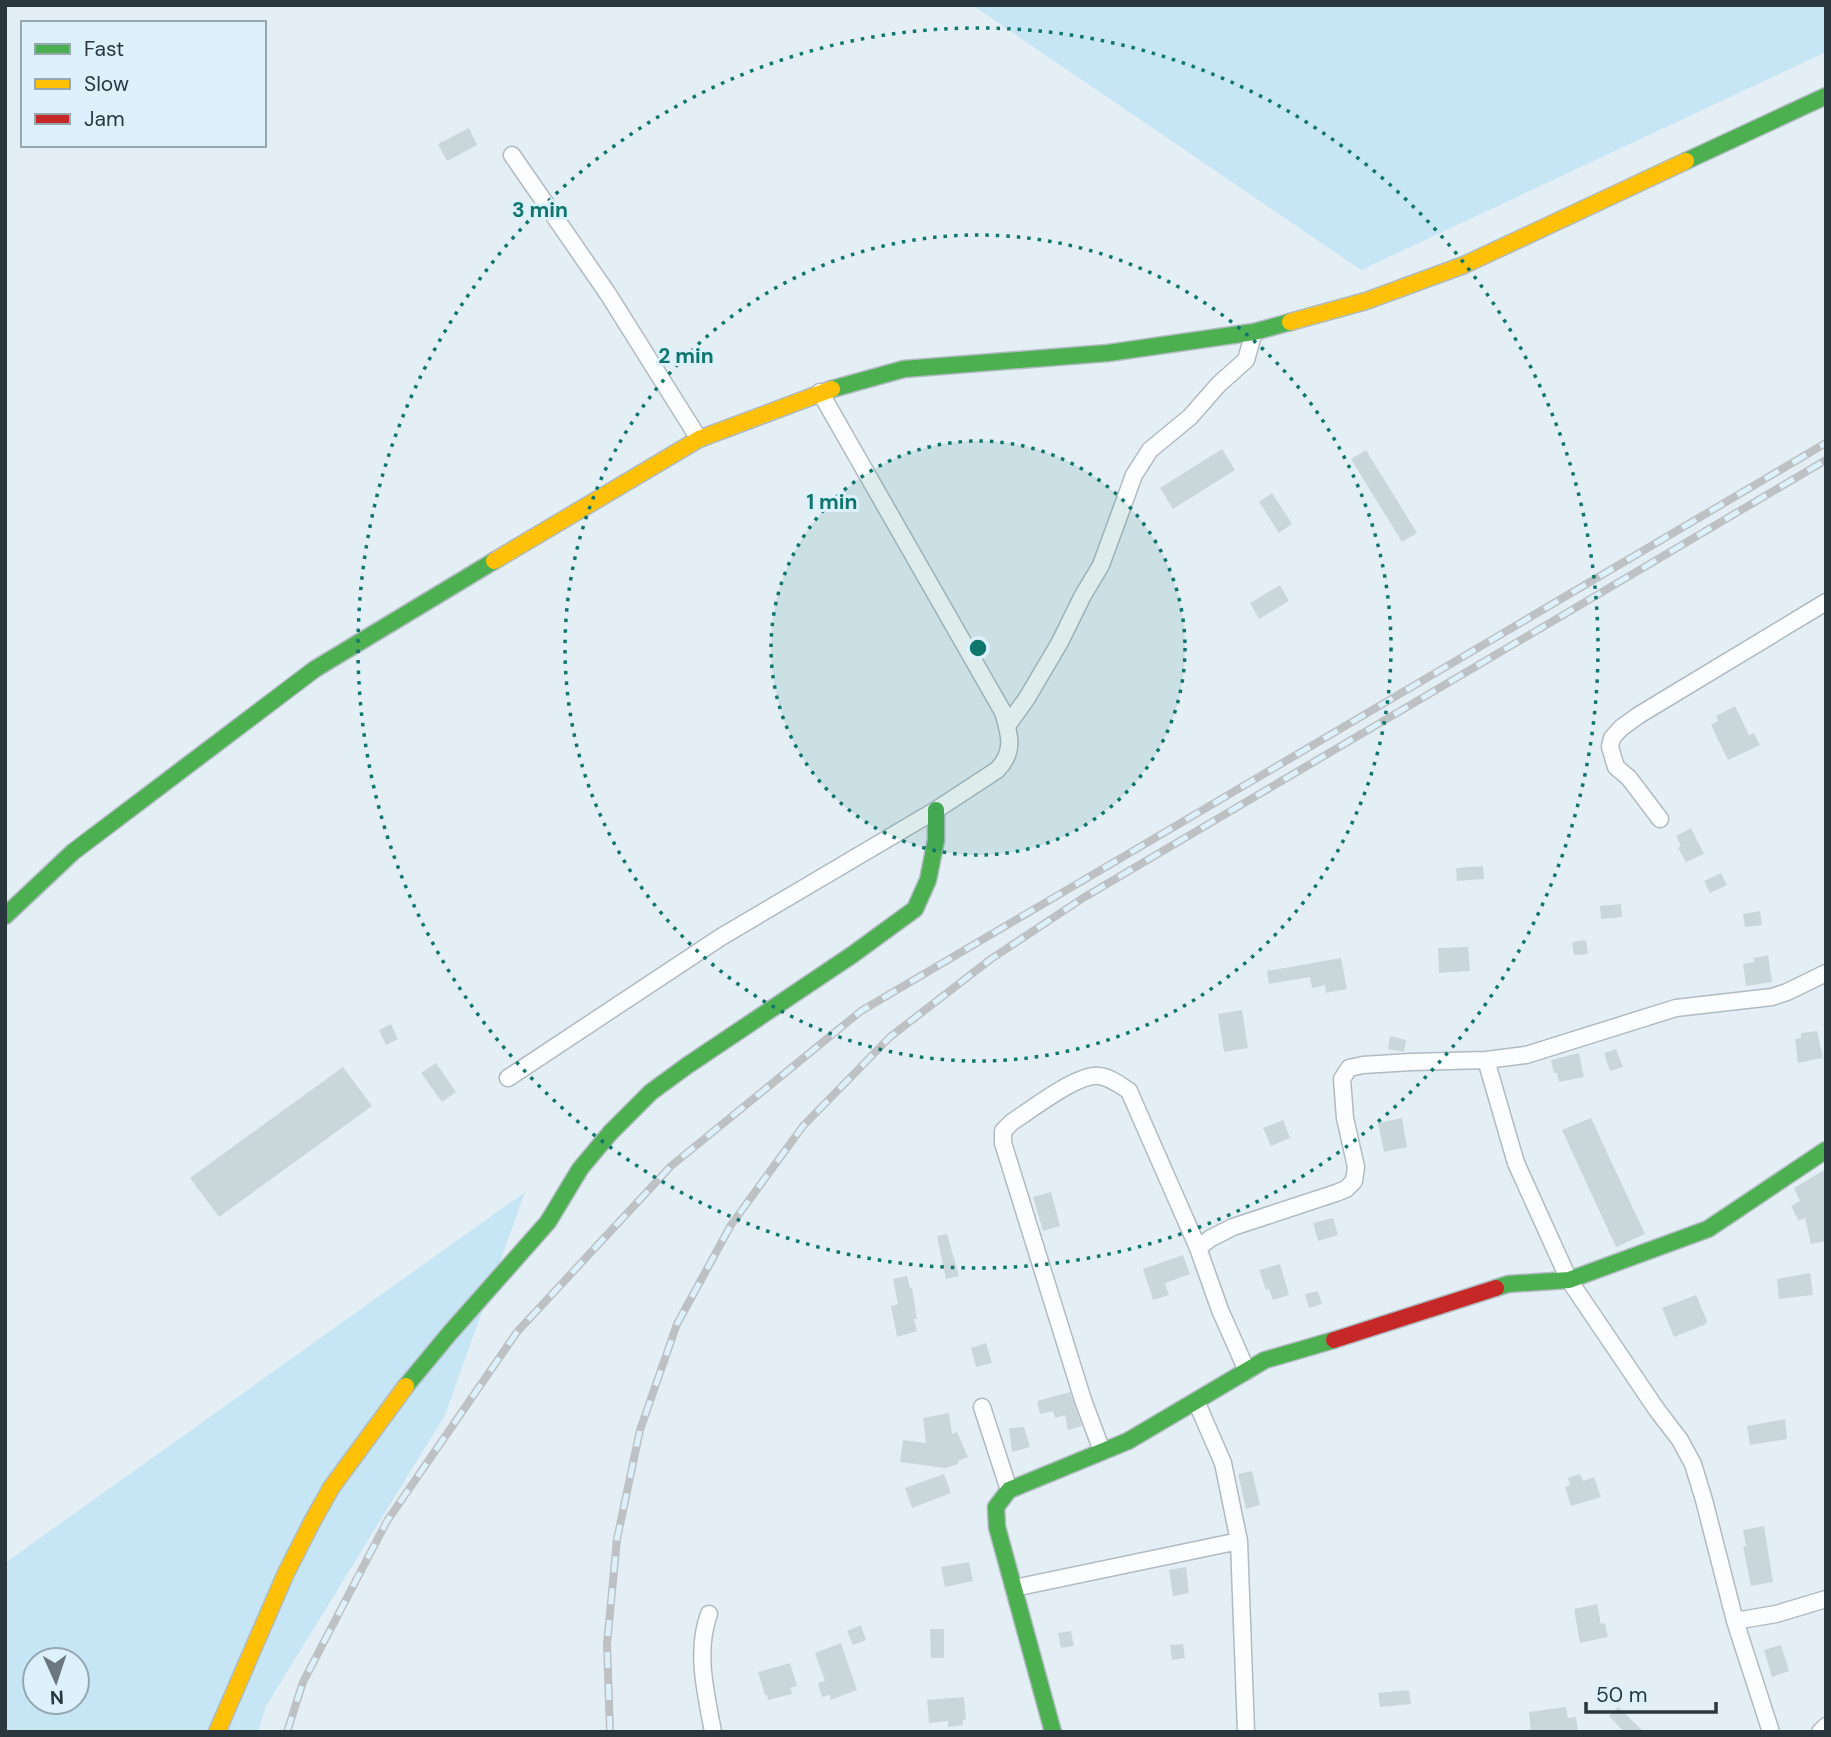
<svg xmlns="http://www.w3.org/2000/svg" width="1831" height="1737" viewBox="0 0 1831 1737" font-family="'DM Sans',sans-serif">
<rect width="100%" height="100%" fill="#e4eff5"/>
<path fill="#c6e5f5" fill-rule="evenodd" d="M 972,5 L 1826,5 L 1826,52 L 1361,270 Z
M 525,1192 L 445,1415 L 266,1706 L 258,1732 L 5,1732 L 5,1563 ZM 35,1660 L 77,1660 L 77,1702 L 35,1702 Z"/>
<path fill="#cad7da" d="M 469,128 L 477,145 L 447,161 L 438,144 Z
M 1222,449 L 1235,470 L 1173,509 L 1160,488 Z
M 1366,450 L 1417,533 L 1402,542 L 1351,459 Z
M 1272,493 L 1292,524 L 1279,533 L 1259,502 Z
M 1280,585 L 1289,601 L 1259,619 L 1250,603 Z
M 1735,706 L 1749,735 L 1754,733 L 1760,745 L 1728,760 L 1711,725 L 1718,721 L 1716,716 Z
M 1691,828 L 1704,854 L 1686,862 L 1678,848 L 1681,846 L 1676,836 Z
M 1483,866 L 1484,879 L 1457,881 L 1456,868 Z
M 1721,873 L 1727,885 L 1710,893 L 1704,881 Z
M 1621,904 L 1622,917 L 1601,919 L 1600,906 Z
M 1760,911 L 1762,925 L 1745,927 L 1743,914 Z
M 1586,940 L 1588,954 L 1574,955 L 1572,942 Z
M 1468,947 L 1470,971 L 1439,973 L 1438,948 Z
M 1768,955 L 1772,982 L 1746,986 L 1743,964 L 1754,962 L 1753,958 Z
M 1341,958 L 1347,989 L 1326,993 L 1325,985 L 1312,988 L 1310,977 L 1269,984 L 1267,971 Z
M 1242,1010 L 1248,1048 L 1224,1052 L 1218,1014 Z
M 391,1024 L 398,1039 L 386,1045 L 379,1030 Z
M 1817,1031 L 1823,1058 L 1798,1063 L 1795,1039 L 1801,1038 L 1801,1033 Z
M 1390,1036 L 1406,1040 L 1404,1052 L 1388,1049 Z
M 1616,1049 L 1623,1067 L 1610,1071 L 1604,1053 Z
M 1579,1053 L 1584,1077 L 1559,1082 L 1557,1073 L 1554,1073 L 1551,1060 Z
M 436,1063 L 456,1092 L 442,1102 L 421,1073 Z
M 343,1067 L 372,1106 L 219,1217 L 190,1178 Z
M 1402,1118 L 1407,1147 L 1384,1152 L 1378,1123 Z
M 1591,1118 L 1645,1234 L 1616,1247 L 1562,1130 Z
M 1283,1120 L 1290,1138 L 1271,1146 L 1263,1128 Z
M 1826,1169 L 1826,1241 L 1811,1244 L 1805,1218 L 1799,1221 L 1791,1206 L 1800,1201 L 1794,1188 Z
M 1051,1192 L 1060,1226 L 1043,1231 L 1033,1197 Z
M 1333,1218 L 1338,1235 L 1318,1241 L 1313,1223 Z
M 947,1234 L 959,1276 L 946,1279 L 937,1236 Z
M 1183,1255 L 1190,1274 L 1165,1283 L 1169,1295 L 1153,1300 L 1143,1269 Z
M 1280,1264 L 1289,1295 L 1273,1300 L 1269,1289 L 1266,1290 L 1259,1270 Z
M 1810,1273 L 1813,1295 L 1779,1299 L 1777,1279 Z
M 907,1276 L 910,1288 L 912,1288 L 917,1319 L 914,1319 L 917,1331 L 897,1337 L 891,1306 L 898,1304 L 893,1279 Z
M 1318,1291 L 1322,1304 L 1309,1308 L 1305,1294 Z
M 1696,1295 L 1707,1321 L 1706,1324 L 1674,1337 L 1662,1308 Z
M 986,1343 L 992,1363 L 976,1367 L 971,1348 Z
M 1070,1392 L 1082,1426 L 1068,1430 L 1065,1415 L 1055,1418 L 1053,1411 L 1040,1414 L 1037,1401 Z
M 949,1413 L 952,1434 L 957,1432 L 968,1457 L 958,1461 L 958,1464 L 945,1468 L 900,1462 L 903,1440 L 926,1443 L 923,1418 Z
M 1785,1419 L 1787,1439 L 1750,1445 L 1747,1426 Z
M 1024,1427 L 1030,1447 L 1012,1452 L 1009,1428 Z
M 1252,1471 L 1260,1505 L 1246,1509 L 1238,1474 Z
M 944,1474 L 951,1493 L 912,1508 L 905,1488 Z
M 1580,1474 L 1583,1481 L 1594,1477 L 1601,1497 L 1571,1506 L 1565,1487 L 1570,1485 L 1568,1478 Z
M 1764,1526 L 1773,1582 L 1751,1586 L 1743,1546 L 1746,1546 L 1743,1530 Z
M 969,1562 L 973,1581 L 945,1587 L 941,1567 Z
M 1186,1567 L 1189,1593 L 1173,1596 L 1169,1570 Z
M 1597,1604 L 1601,1624 L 1605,1623 L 1608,1637 L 1580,1643 L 1574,1609 Z
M 861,1625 L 866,1640 L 853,1645 L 847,1631 Z
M 930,1629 L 944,1629 L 944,1658 L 931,1658 Z
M 1071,1631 L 1074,1646 L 1061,1648 L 1058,1633 Z
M 841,1643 L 857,1690 L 830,1700 L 830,1695 L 822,1697 L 818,1683 L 825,1681 L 815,1653 Z
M 1183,1644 L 1185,1658 L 1172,1660 L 1170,1645 Z
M 1781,1645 L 1789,1671 L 1772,1677 L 1764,1650 Z
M 790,1663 L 797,1686 L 790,1688 L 792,1694 L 768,1700 L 767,1695 L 765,1695 L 758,1672 Z
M 1409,1690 L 1411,1704 L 1380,1707 L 1378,1693 Z
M 964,1697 L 966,1720 L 963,1720 L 963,1725 L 948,1727 L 948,1721 L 929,1723 L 927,1700 Z
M 1566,1707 L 1568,1718 L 1576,1717 L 1578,1732 L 1531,1732 L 1529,1712 Z
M 1618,1707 L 1644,1732 L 1624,1732 L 1609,1716 Z"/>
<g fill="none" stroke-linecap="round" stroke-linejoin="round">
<defs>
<path id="street" d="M 512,155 L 608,294 L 699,439
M 1007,726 L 1027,698 L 1060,642 L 1082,597 L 1101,565 L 1134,475 L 1150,450 L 1190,417 L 1219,384 L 1246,360 L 1254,332
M 1660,819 L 1629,778 L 1616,767 L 1610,747 L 1612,738 L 1621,728 L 1639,715 L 1826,602
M 1486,1060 L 1516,1163 L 1569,1280 L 1657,1410 L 1680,1440 L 1693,1464 L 1704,1500 L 1735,1621 L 1771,1732
M 508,1078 L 721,937 L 936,810 L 997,770 C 1015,752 1010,735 1003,712 L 820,392
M 1247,1371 L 1220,1310 L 1198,1248 L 1211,1238 L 1233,1227 L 1336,1193 L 1346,1189 L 1354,1181 L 1356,1167 L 1345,1118 L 1342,1079 L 1349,1068 L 1363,1065 L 1411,1062 L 1486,1060 L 1526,1055 L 1676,1008 L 1772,997 L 1787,992 L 1826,973
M 1196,1401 L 1223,1463 L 1239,1541 L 1246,1732
M 982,1407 L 1009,1490
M 1102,1451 L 1083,1400 L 1003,1143 L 1003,1131 L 1012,1122 C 1031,1110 1078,1073 1099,1076 C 1110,1077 1120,1085 1129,1091 L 1198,1248
M 1014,1588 L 1239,1541
M 709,1614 C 695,1652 706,1693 713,1732
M 1735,1621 L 1776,1614 L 1826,1599
M 1820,1732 L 1826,1726"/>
<path id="fast" d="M 1686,161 L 1826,96
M 832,389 L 904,369 L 1108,353 L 1254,332 L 1290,322
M 5,916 L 73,852 L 315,669 L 494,561
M 1496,1288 L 1508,1284 L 1569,1280 L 1708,1229 L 1826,1150
M 406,1386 L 449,1334 L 548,1222 L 580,1169 L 610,1133 L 651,1092 L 688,1065 L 852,955 L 915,909 L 928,880 L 936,840 L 936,810
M 1053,1732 L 997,1527 L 996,1507 L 1009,1490 L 1128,1441 L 1265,1360 L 1334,1340"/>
<path id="slow" d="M 1290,322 L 1366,301 L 1464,265 L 1686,161
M 494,561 L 699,439 L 832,389
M 217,1732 L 286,1573 L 312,1522 L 331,1488 L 406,1386"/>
<path id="jam" d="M 1334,1340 L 1496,1288"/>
</defs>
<use href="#street" stroke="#b0bbc1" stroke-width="19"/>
<use href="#fast" stroke="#b0bbc1" stroke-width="19"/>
<use href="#slow" stroke="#b0bbc1" stroke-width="19"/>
<use href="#jam" stroke="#b0bbc1" stroke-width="19"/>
<use href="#street" stroke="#fbfdfe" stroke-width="16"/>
<use href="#fast" stroke="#4caf50" stroke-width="16"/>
<use href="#slow" stroke="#ffc107" stroke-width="16"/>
<use href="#jam" stroke="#c62828" stroke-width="16"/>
<defs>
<path id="rail" d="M 287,1732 L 303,1682 L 387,1521 L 517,1332 L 671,1166 L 861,1011 L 1826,443
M 610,1732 L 607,1644 L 617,1539 L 640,1430 L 677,1324 L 731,1225 L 803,1126 L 890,1037 L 991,959 L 1083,898 L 1826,460"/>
</defs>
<use href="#rail" stroke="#bec1c3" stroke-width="8"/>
<use href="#rail" stroke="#ddf1fc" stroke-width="5" stroke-dasharray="16" stroke-linecap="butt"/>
</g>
<circle cx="978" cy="648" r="207" fill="#0f766e" fill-opacity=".12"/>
<g fill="none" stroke="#0f766e" stroke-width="3.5" stroke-dasharray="3.5 7">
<circle cx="978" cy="648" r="207"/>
<circle cx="978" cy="648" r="413"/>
<circle cx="978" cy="648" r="620"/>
</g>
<circle cx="978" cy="648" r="10" fill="#0f766e" stroke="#ddf1fc" stroke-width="3.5"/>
<g font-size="21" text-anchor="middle" font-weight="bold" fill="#0f766e" stroke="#ddf1fc" stroke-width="6" stroke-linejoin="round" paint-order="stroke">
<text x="540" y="217">3 min</text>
<text x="686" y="363">2 min</text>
<text x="832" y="509">1 min</text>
</g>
<rect width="1831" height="1737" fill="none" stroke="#2a373e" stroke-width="14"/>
<rect x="21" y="21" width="245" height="126" fill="#ddf1fc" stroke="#95a7b0" stroke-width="2"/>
<rect x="35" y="44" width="35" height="10" fill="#4caf50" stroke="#95a7b0" stroke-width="2"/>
<text x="84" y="56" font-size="21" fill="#2a373e">Fast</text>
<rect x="35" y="79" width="35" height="10" fill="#ffc107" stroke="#95a7b0" stroke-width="2"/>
<text x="84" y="91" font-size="21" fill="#2a373e">Slow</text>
<rect x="35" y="114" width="35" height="10" fill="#c62828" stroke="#95a7b0" stroke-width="2"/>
<text x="84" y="126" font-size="21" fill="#2a373e">Jam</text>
<g transform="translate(56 1681) rotate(177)"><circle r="33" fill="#ddf1fc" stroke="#95a7b0" stroke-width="2"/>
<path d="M0-5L12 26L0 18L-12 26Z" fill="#6b777e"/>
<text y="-10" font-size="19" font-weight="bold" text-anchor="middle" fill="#2a373e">N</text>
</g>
<path d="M1586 1702v10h130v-10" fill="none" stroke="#2a373e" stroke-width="3.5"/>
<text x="1596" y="1702" font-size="21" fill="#2a373e" stroke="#ddf1fc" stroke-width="5" paint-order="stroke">50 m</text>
</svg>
